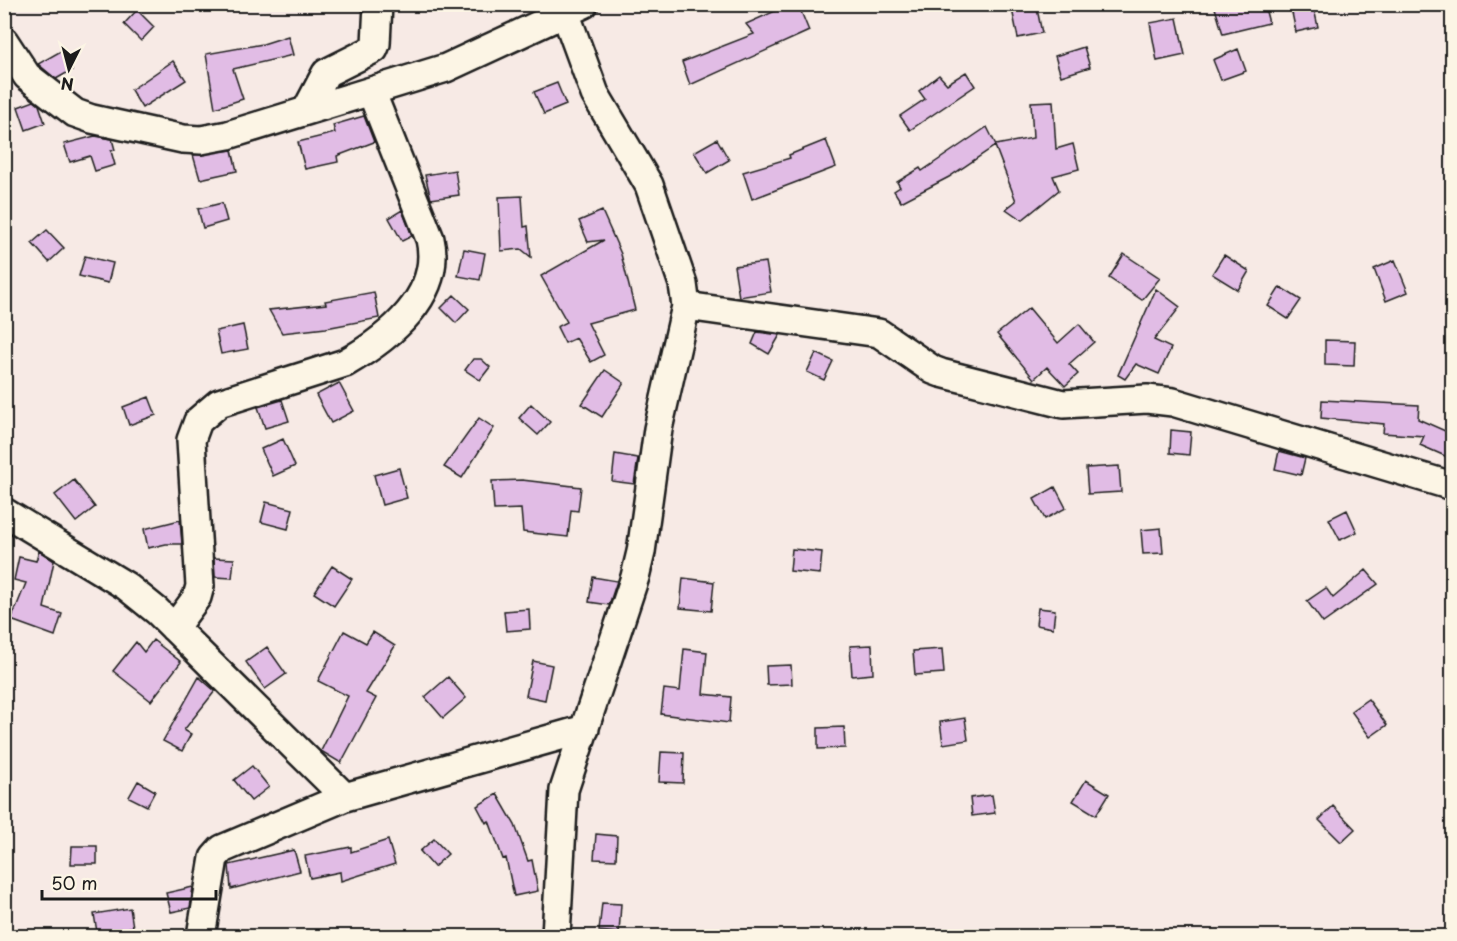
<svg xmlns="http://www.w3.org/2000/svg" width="1457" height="941" viewBox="0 0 1457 941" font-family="'Playpen Sans',sans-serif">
<rect width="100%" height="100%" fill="#f7eae5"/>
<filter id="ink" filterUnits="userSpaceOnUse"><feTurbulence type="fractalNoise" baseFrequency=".0167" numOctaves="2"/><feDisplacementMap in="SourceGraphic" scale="12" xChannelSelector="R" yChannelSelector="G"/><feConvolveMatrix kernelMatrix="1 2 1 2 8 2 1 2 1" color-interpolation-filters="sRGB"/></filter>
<g filter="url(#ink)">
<path fill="#e1bce5" stroke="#1c1c1c" stroke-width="1.5" d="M 791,4 L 798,4 L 809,31 L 690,85 L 682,62 L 754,34 L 746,24 Z
M 1036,4 L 1042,33 L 1018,38 L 1012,9 Z
M 1225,4 L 1264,4 L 1269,23 L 1223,34 L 1215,8 Z
M 1305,4 L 1313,4 L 1318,27 L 1296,32 L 1291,8 Z
M 137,10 L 154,27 L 141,41 L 124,24 Z
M 1177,18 L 1185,55 L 1157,61 L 1150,23 Z
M 288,36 L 293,55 L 233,69 L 243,99 L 215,108 L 206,54 L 263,44 Z
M 1084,47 L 1090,67 L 1061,76 L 1055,56 Z
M 1238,49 L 1246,71 L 1221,80 L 1213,60 Z
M 61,51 L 72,70 L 56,79 L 38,64 Z
M 173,61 L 186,80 L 142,108 L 131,90 Z
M 966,72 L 975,86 L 910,130 L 900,116 L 925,99 L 919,91 L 939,75 L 947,84 Z
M 557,83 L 566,105 L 544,114 L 534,92 Z
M 34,101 L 39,105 L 45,123 L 26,130 L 18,107 Z
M 1053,101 L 1056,149 L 1073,144 L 1079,169 L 1053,176 L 1059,190 L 1022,220 L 1006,209 L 1016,201 L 995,146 L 949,177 L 901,202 L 894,191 L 900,187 L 897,182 L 920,168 L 922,171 L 987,127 L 996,145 L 1033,138 L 1031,102 Z
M 364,116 L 374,142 L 337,156 L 338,162 L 305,169 L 298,142 L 335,133 L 333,125 Z
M 95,136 L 112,139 L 115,150 L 111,151 L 115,165 L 95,171 L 90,156 L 70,162 L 64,144 Z
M 717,139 L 729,160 L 707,173 L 694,152 Z
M 826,140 L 836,167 L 752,199 L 743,172 L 790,158 L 789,155 Z
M 232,150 L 237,171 L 200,179 L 193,155 Z
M 455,170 L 459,195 L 431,199 L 425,175 Z
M 522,196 L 524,227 L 528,226 L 531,257 L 521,249 L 501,251 L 499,197 Z
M 222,203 L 227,221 L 203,228 L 198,209 Z
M 402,210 L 412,236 L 402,241 L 389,218 Z
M 602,211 L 621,254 L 635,310 L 588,323 L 604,355 L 591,362 L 576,338 L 565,343 L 557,327 L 567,322 L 541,276 L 604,240 L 588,242 L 579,221 Z
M 47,230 L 64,248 L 49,262 L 32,243 Z
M 464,249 L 485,253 L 480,280 L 458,276 Z
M 1124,254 L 1160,278 L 1142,300 L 1109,278 Z
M 1224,255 L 1249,271 L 1238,290 L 1212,274 Z
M 85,256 L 113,263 L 108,283 L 79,276 Z
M 1395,260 L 1408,292 L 1386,301 L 1374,269 Z
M 766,262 L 771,292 L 739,297 L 734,266 Z
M 1280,287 L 1301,300 L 1288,319 L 1268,306 Z
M 1156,289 L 1180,307 L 1154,340 L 1171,348 L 1159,374 L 1136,364 L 1125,379 L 1118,375 Z
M 374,292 L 379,318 L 326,328 L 282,333 L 269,310 L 326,304 L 325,301 Z
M 454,295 L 469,309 L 456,323 L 441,308 Z
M 1029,308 L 1058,343 L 1079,324 L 1094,342 L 1069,364 L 1078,374 L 1065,386 L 1047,367 L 1034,379 L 997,334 Z
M 243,325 L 248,349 L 221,354 L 216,331 Z
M 757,332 L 780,335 L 769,354 L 752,344 Z
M 1325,340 L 1355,341 L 1354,366 L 1325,365 Z
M 816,353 L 833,361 L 824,380 L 807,372 Z
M 473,359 L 481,359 L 490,367 L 480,380 L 465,370 Z
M 605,370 L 624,383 L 602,417 L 582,404 Z
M 339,383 L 354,411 L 331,423 L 316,395 Z
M 149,397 L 156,415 L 129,425 L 123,407 Z
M 282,400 L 289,421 L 265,428 L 258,407 Z
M 1322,400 L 1419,405 L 1418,419 L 1452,434 L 1452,459 L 1420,445 L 1424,436 L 1383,433 L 1384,424 L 1321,418 Z
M 531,404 L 550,422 L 538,435 L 519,418 Z
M 479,418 L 494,428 L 462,478 L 444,467 Z
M 1171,430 L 1191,432 L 1189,455 L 1170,453 Z
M 283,439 L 295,466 L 273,476 L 261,449 Z
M 1279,451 L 1305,458 L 1301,475 L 1275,469 Z
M 615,454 L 638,458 L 634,484 L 612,481 Z
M 1119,466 L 1121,492 L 1088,494 L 1086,468 Z
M 399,468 L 407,498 L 382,505 L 374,475 Z
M 74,480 L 95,507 L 76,522 L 55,495 Z
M 522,480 L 581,487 L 578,511 L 571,510 L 568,537 L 523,532 L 521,509 L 494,510 L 492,481 Z
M 1055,487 L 1066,508 L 1045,519 L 1034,499 Z
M 266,502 L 293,509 L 288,529 L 261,522 Z
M 1347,510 L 1357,532 L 1340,540 L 1329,519 Z
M 180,520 L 182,544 L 166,544 L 148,548 L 144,529 Z
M 1161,528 L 1163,553 L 1143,554 L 1141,530 Z
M 792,549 L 822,552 L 820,574 L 790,571 Z
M 39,551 L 54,561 L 44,608 L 62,614 L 55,636 L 11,620 L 26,583 L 14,580 L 19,557 L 36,561 Z
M 214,558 L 234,559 L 232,578 L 215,577 Z
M 332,566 L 352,579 L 334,606 L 314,593 Z
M 1366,570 L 1378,584 L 1323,623 L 1307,601 L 1326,588 L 1333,598 Z
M 593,577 L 617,581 L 609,605 L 589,602 Z
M 683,578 L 714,582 L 711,611 L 680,608 Z
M 1038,608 L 1055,610 L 1053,628 L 1036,625 Z
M 529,609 L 530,629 L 506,631 L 504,611 Z
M 344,631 L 366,643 L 373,632 L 395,646 L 366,693 L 376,698 L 341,763 L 321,751 L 348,696 L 318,681 Z
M 153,640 L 181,662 L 151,701 L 113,671 L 136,642 L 144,652 Z
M 872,645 L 873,674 L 852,676 L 850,646 Z
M 267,647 L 286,674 L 265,689 L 246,662 Z
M 684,649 L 707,652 L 703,694 L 731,697 L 729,723 L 661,714 L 664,689 L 680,691 Z
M 942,649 L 944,673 L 915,675 L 913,651 Z
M 533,661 L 552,665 L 545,700 L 526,696 Z
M 791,665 L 792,684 L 767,685 L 766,666 Z
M 199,677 L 215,691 L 184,730 L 191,734 L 182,751 L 163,741 Z
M 448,677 L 466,698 L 443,718 L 425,697 Z
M 1368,699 L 1387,725 L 1370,737 L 1351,711 Z
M 965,718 L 968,740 L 943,744 L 940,722 Z
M 844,727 L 845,748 L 818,749 L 818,728 Z
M 661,752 L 684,753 L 683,783 L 659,782 Z
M 252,766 L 269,787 L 251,801 L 234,780 Z
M 1086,780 L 1109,794 L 1096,815 L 1073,801 Z
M 138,781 L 155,791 L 147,806 L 129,797 Z
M 497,794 L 515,825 L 528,861 L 532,860 L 538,891 L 514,896 L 506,858 L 503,859 L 489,821 L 486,823 L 477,806 Z
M 992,795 L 995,813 L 972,816 L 970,798 Z
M 1333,806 L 1355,829 L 1341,842 L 1319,820 Z
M 596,834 L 617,836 L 616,860 L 594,859 Z
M 434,839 L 448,854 L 434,867 L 420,851 Z
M 388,840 L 395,864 L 341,881 L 340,872 L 310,878 L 305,856 L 351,847 L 351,852 Z
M 72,846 L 97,846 L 97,864 L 71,864 Z
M 294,850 L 300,871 L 231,889 L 229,865 Z
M 193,887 L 190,908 L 171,912 L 166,893 Z
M 602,903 L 621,904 L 619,933 L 599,931 Z
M 130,908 L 133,927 L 97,932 L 94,914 Z"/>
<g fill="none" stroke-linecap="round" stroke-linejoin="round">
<defs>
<path id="minor" d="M 4,41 L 27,76 L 75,113 L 92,119 L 183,139 L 201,140 L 228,135 L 446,68 L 584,4
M 306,111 L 326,73 L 374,49 L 376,44 L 378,4
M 686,306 L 879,333 L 933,370 L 941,373 L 1063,404 L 1147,399 L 1173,402 L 1452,486
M 4,512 L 126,586 L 157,611 L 345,797 L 585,729
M 174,628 L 197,597 L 200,586 L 191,440 L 198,421 L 219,403 L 345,363 C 389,338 443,295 430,239 L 371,91
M 201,936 L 214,858 L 222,849 L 345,797
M 556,936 L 564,790 L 635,577 L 641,552 L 658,429 L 686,306 L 683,284 L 649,185 L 595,94 L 562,4"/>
</defs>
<use href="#minor" stroke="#1c1c1c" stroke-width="32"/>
<use href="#minor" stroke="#fcf5e5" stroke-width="27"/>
</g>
</g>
<rect width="1457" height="941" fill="none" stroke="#fcf5e5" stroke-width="24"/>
<rect x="12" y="12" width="1433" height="917" fill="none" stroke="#1c1c1c" stroke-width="2" filter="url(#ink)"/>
<g transform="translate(69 69) rotate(186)" stroke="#fcf5e5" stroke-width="4.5" paint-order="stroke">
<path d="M0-4.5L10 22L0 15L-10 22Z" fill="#1c1c1c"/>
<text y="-9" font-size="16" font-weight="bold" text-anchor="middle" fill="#1c1c1c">N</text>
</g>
<path d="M42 890v9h174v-9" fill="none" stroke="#1c1c1c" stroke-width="3"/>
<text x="51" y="890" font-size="18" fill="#1c1c1c" stroke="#fcf5e5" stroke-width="4.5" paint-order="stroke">50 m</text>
</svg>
